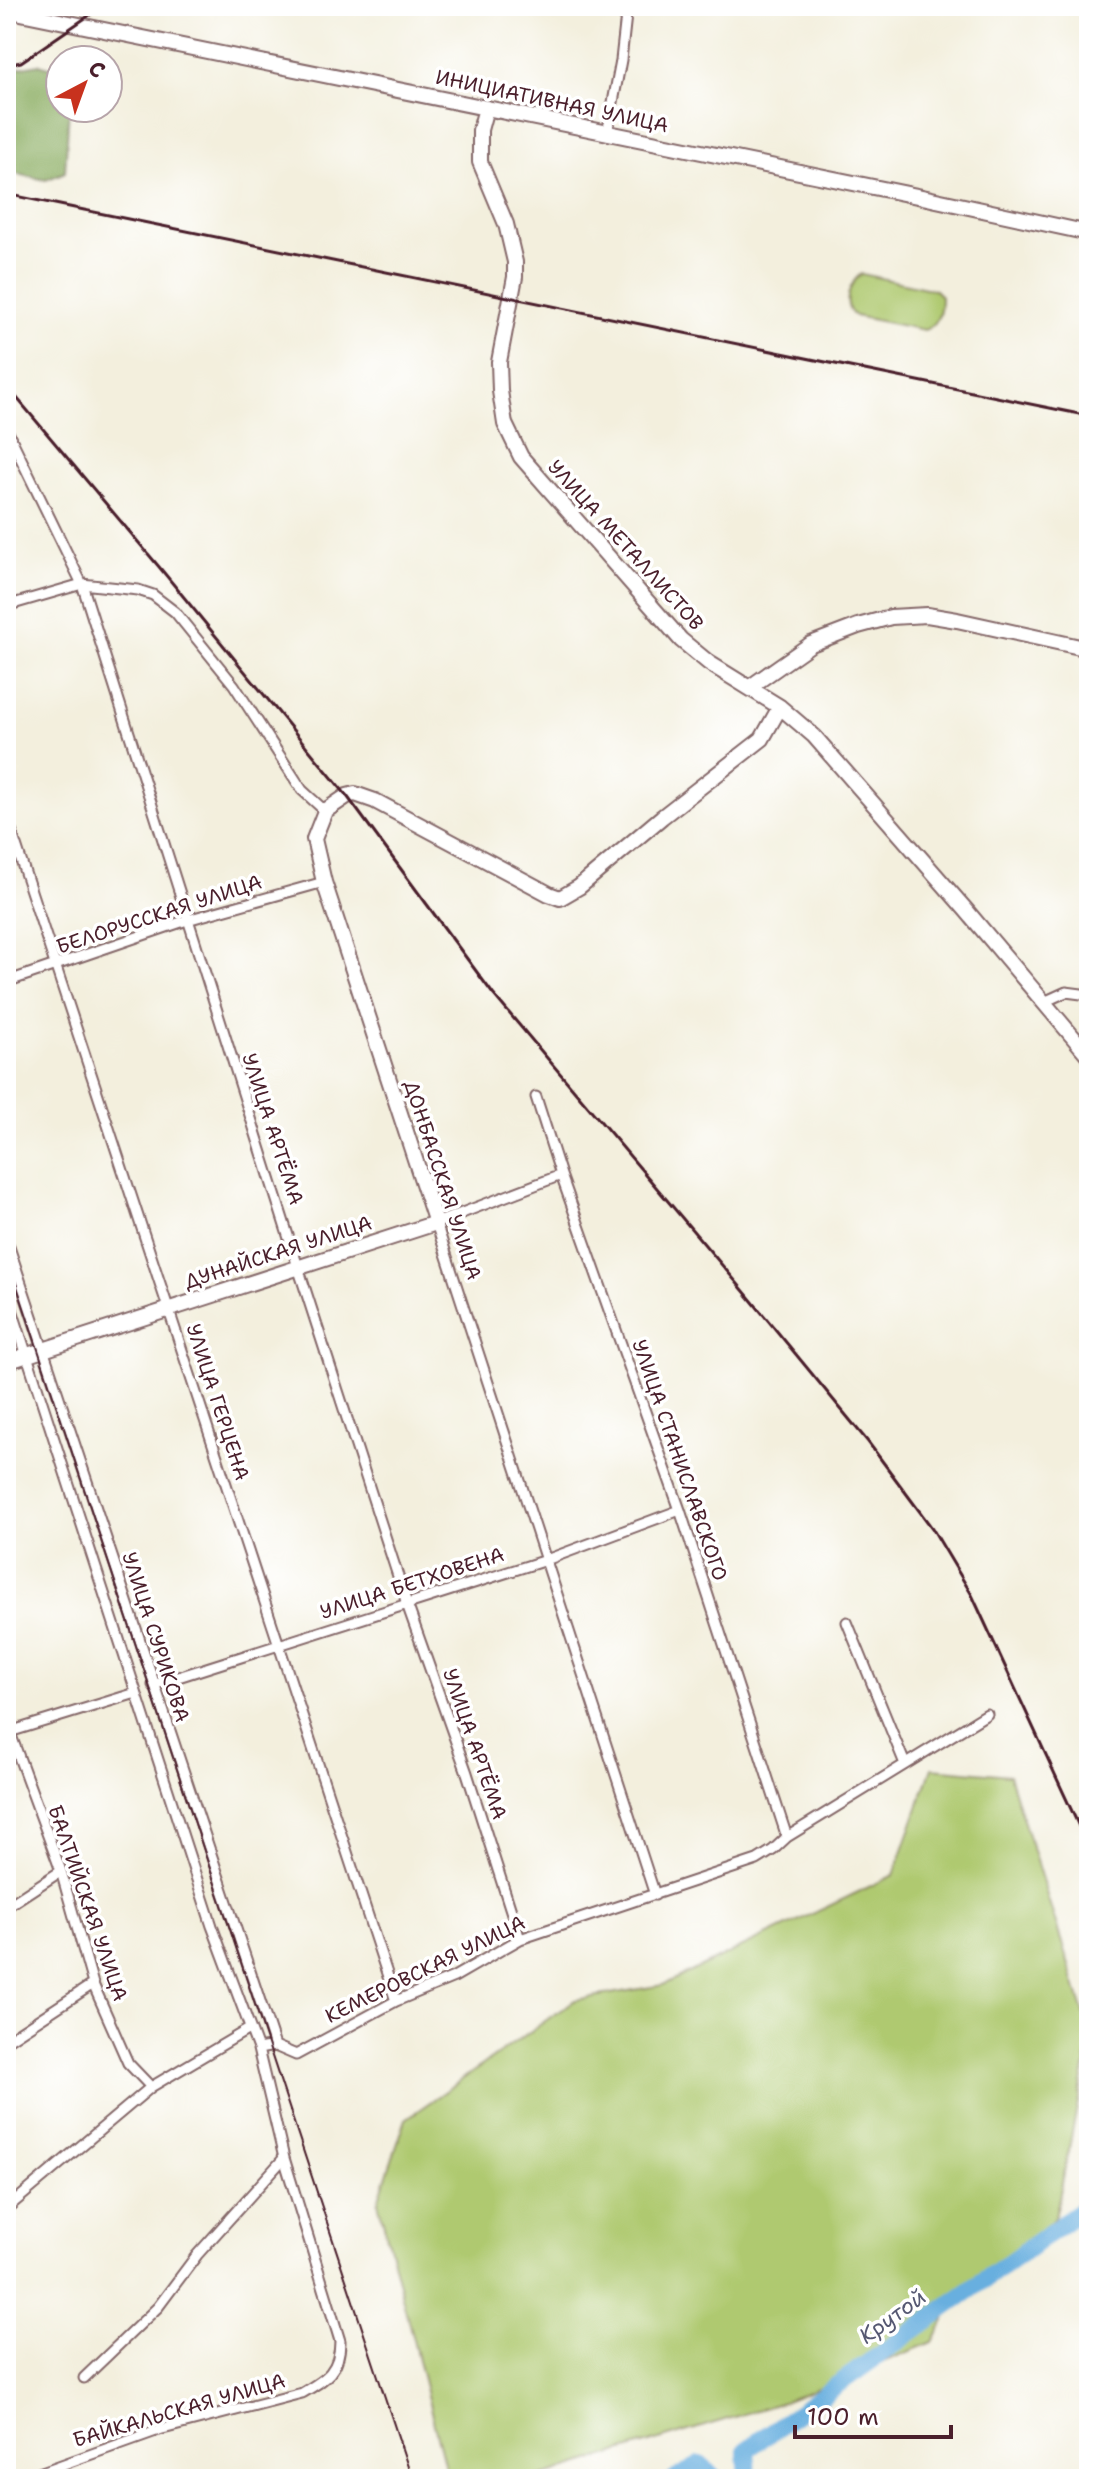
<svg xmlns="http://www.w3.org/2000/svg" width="1095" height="2485" viewBox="0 0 1095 2485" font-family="'Shantell Sans',sans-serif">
<rect width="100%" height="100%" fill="#fff"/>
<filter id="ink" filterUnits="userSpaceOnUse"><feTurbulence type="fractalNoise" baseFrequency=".0125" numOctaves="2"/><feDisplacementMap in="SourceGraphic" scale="16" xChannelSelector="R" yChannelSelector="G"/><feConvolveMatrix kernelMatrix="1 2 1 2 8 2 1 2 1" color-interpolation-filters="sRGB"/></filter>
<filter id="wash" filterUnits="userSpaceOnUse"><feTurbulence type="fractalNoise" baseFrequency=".006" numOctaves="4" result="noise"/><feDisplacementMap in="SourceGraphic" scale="32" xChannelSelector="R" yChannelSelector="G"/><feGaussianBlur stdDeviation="1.8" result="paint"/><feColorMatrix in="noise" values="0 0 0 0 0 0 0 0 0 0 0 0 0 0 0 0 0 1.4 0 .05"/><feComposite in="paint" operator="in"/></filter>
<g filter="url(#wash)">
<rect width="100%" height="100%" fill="#f3efdd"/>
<path fill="#afc96f" stroke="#7c744d" stroke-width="2" d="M 862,274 L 935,290 L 941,296 C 941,310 939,326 924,330 L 855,316 C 841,307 849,281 862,274 Z
M 932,1768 L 1009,1775 L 1089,2029 L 1089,2048 L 1055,2218 L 949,2311 L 933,2342 L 783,2402 L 532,2479 L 448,2479 L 378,2201 L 406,2119 L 575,2000 L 663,1985 L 894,1875 Z"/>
<path fill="#8bad62" stroke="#6a6646" stroke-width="2" d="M 39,64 L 60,70 L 60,108 L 69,108 L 65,172 L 46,180 L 6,172 L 6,70 Z"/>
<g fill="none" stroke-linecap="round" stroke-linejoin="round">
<path stroke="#67afdf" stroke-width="18" d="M 675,2479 L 700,2465 L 716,2479
M 748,2479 L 746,2450 L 1089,2205"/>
</g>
</g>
<g filter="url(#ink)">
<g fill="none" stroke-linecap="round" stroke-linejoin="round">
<defs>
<path id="street" d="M 607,134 L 621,60 L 627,6
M 6,428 L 82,584 L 298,1267 L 407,1604 L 467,1773 L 520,1939
M 6,606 L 82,584 L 138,590 L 153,595 L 175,612 L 234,685 L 302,790 L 325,811
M 6,815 L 396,2001
M 6,982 L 187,920 L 324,882
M 1044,1002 L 1066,992 L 1089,995
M 536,1097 L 561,1175 L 680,1510 L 787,1837
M 561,1175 L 436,1223 L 655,1895
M 6,1238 L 275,2046
M 6,1291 L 212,1926 L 258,2049 L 284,2158 L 340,2341 C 340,2371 326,2379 302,2393 L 159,2430 L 22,2479
M 847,1622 L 905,1764
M 153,1685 L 546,1560 L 680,1510
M 6,1722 L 61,1871 L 93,1984 L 128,2063 L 151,2087
M 6,1733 L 136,1693
M 6,1907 L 61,1871
M 6,2041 L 93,1984
M 258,2049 L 275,2046 L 296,2055 L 396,2001 L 454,1977 L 520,1939 L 757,1860 L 773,1850 L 787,1837 L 987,1714
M 6,2209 L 151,2087 L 249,2029
M 84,2378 L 158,2307 L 197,2255 L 284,2158"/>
<path id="secondary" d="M 6,10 L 927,198 L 1089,233
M 486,108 L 480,130 L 480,162 L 506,224 L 515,262 L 515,277 L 499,362 L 500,391 L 505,424 L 521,457 L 681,640 L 709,663 L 780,707 L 814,736 L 966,910 L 1089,1056
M 750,687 L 811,644 L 858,626 L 891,617 L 927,615 L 957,620 L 1089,649
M 6,1362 L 436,1223 L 324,882 L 314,839 L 325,811 L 347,796 L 355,794 L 375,801 L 549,894 L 560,898 L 579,887 L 662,817 L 762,739 L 780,707"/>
</defs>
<use href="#street" stroke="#856869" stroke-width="13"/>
<use href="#secondary" stroke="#856869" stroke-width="18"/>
<use href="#street" stroke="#fff" stroke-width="9"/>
<use href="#secondary" stroke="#fff" stroke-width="14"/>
<path stroke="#4a1f2b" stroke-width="2" d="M 6,1253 L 412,2479"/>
<path stroke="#4a1f2b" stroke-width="3" d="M 6,65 L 21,62 L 103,6
M 6,194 L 1089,416
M 6,385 L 160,568 L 347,796 L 493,994 L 743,1290 L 868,1442 L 932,1528 L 972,1595 L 1089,1848"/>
</g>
</g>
<g text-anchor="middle" stroke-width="7" stroke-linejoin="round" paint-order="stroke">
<g font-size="20" fill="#4a1f2b" stroke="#fff">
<text transform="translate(552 101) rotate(12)" y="7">ИНИЦИАТИВНАЯ УЛИЦА</text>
<text transform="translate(626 545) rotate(48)" y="7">УЛИЦА МЕТАЛЛИСТОВ</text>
<text transform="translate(159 914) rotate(-18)" y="7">БЕЛОРУССКАЯ УЛИЦА</text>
<text transform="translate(273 1129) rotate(72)" y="7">УЛИЦА АРТЁМА</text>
<text transform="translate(443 1180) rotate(72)" y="7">ДОНБАССКАЯ УЛИЦА</text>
<text transform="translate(278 1252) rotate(-18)" y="7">ДУНАЙСКАЯ УЛИЦА</text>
<text transform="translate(218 1402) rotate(72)" y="7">УЛИЦА ГЕРЦЕНА</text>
<text transform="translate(680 1460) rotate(71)" y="7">УЛИЦА СТАНИСЛАВСКОГО</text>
<text transform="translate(412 1583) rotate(-18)" y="7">УЛИЦА БЕТХОВЕНА</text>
<text transform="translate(156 1637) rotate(72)" y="7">УЛИЦА СУРИКОВА</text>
<text transform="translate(475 1744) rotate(71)" y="7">УЛИЦА АРТЁМА</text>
<text transform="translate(88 1903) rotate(71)" y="7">БАЛТИЙСКАЯ УЛИЦА</text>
<text transform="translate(425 1969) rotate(-26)" y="7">КЕМЕРОВСКАЯ УЛИЦА</text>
<text transform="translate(179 2410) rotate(-16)" y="7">БАЙКАЛЬСКАЯ УЛИЦА</text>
</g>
<g font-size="22" font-style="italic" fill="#565973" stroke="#fff">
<text transform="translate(892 2316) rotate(-36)" y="8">Крутой</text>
</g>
</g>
<rect width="1095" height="2485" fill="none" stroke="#fff" stroke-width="32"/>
<g transform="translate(84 84) rotate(41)"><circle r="38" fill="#ffffff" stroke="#b7a5aa" stroke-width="2"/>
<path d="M0-6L14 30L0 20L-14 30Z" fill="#c8321e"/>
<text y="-12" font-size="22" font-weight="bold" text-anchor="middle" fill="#4a1f2b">С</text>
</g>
<path d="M795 2425v12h156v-12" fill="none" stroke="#4a1f2b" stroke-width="4"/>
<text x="807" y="2425" font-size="24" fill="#4a1f2b" stroke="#ffffff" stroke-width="6" paint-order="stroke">100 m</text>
</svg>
